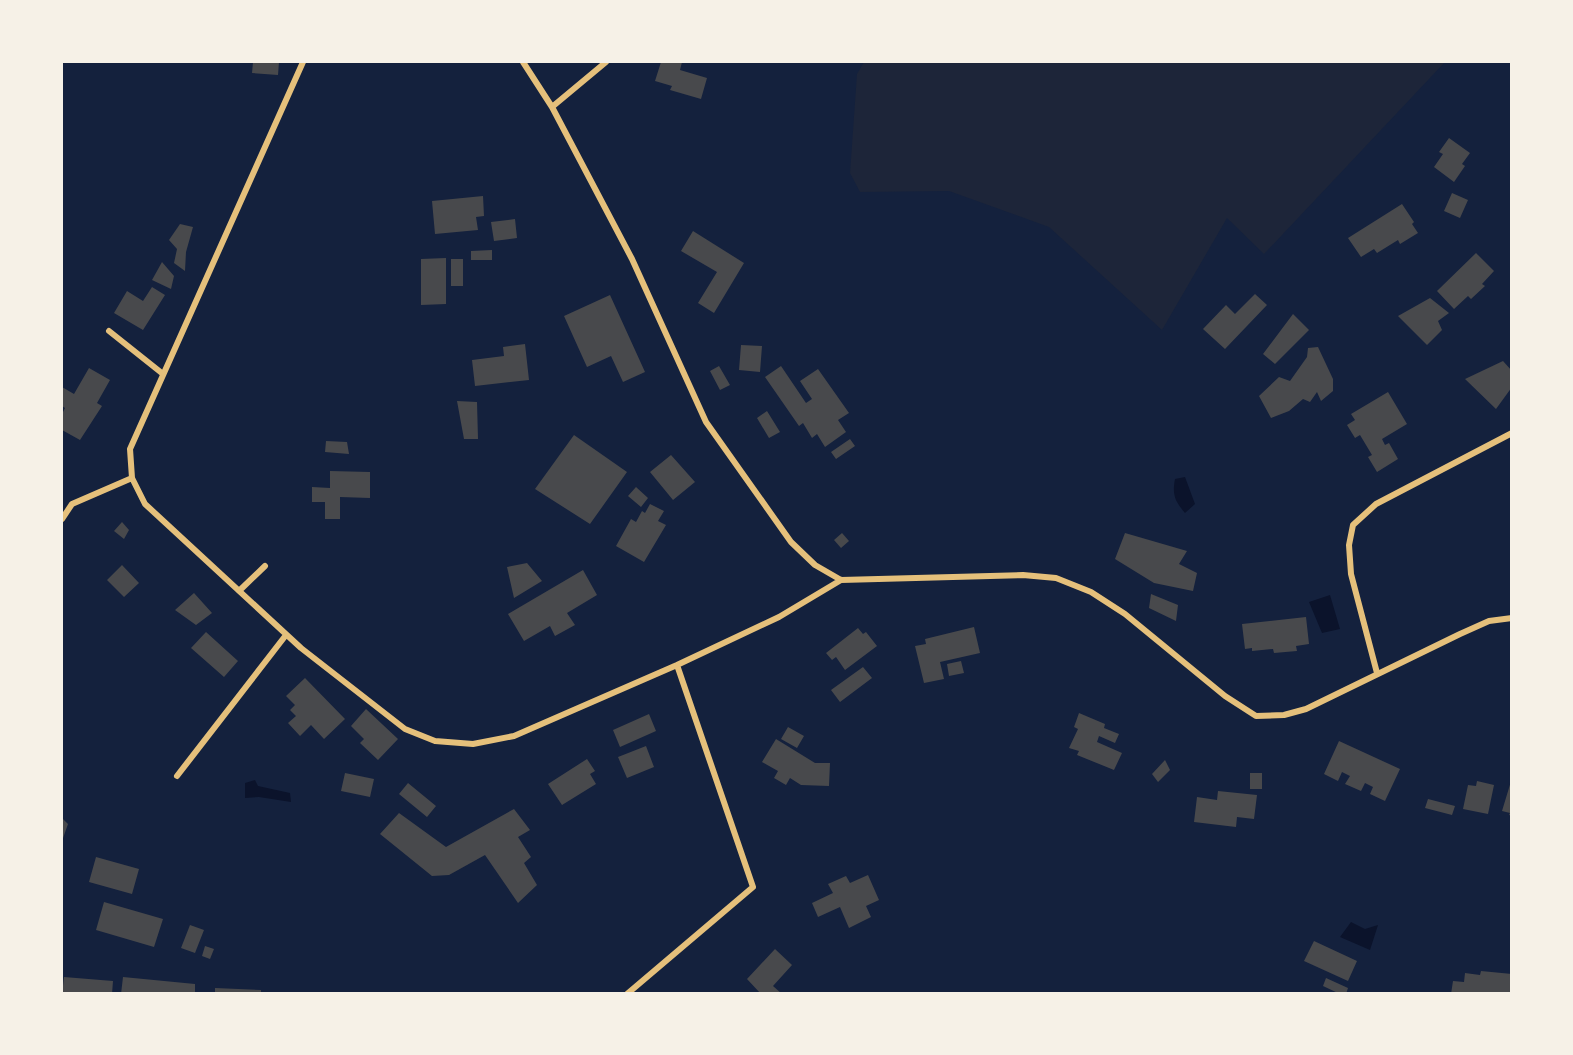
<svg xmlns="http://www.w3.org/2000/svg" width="1573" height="1055" viewBox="0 0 1573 1055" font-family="Lato,sans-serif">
<rect width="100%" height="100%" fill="#14213d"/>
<path fill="#1d2539" d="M 864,62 L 1445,62 L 1264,254 L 1227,218 L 1162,330 L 1049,227 L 949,191 L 860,192 L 850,173 L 857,74 Z"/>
<path fill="#0b132b" d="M 1185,477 L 1195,504 L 1185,513 C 1175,501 1172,495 1175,479 Z
M 1330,595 L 1340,629 L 1322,633 L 1309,602 Z
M 255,780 L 258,786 L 290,793 L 291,802 L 259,797 L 245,798 L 245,783 Z
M 1351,922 L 1365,929 L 1378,925 L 1370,950 L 1340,937 Z"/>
<path fill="#48494c" d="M 253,62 L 279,62 L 278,75 L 252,73 Z
M 661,62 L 682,62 L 680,70 L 707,78 L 701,99 L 670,90 L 672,86 L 655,81 Z
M 1449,138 L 1470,153 L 1462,164 L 1465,166 L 1454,182 L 1434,167 L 1443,154 L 1439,152 Z
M 1452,193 L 1468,200 L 1460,218 L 1444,211 Z
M 483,196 L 484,216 L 476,217 L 478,230 L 435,234 L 432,201 Z
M 1402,204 L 1414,222 L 1412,224 L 1418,233 L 1400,244 L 1398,240 L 1377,253 L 1374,249 L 1361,257 L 1348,238 Z
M 515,219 L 517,238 L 494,241 L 491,222 Z
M 180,224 L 193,227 L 186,252 L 185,271 L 174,263 L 177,249 L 169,240 Z
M 693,231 L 744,263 L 714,313 L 698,303 L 717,272 L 681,251 Z
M 492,250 L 492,260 L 471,260 L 471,251 Z
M 1476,253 L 1494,271 L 1482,284 L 1485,286 L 1471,299 L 1468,296 L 1454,309 L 1437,291 Z
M 446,258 L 446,304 L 421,305 L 421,259 Z
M 451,259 L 463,259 L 463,286 L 451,286 Z
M 162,262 L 174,276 L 171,289 L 152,280 Z
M 152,287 L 165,295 L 143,330 L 114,313 L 127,291 L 143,301 Z
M 1255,294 L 1267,305 L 1225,349 L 1203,329 L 1226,305 L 1235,314 Z
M 610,295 L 645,372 L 623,382 L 611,356 L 587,367 L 564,316 Z
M 1430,298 L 1449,313 L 1438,321 L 1442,330 L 1427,345 L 1398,316 Z
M 1293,314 L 1309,330 L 1275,364 L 1263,354 Z
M 525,344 L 529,380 L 475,386 L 472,360 L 504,356 L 503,347 Z
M 741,345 L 762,346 L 760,372 L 739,370 Z
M 1318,347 L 1333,379 L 1333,391 L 1321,401 L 1317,392 L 1310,402 L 1303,399 L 1289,411 L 1271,418 L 1259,396 L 1279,377 L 1290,381 L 1307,357 L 1308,348 Z
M 1503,361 L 1512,371 L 1512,387 L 1496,409 L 1465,379 Z
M 719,366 L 730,385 L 720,390 L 710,371 Z
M 781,366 L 806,403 L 812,399 L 800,381 L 818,369 L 849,413 L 838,420 L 846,432 L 825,447 L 817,434 L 812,438 L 803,423 L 799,426 L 765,377 Z
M 89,368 L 110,380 L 97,403 L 102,406 L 80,440 L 62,430 L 62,414 L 65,408 L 62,406 L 62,387 L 74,394 Z
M 1388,392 L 1407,424 L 1382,439 L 1385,445 L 1389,443 L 1398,459 L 1377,472 L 1368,457 L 1372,455 L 1360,435 L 1355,438 L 1347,425 L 1355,420 L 1351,414 Z
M 457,401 L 477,402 L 478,439 L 464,439 Z
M 767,411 L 780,432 L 769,438 L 757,418 Z
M 574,435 L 627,472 L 590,524 L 535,489 Z
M 850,439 L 855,446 L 836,459 L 831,452 Z
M 326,441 L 347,442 L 349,454 L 325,452 Z
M 671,455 L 695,482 L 673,500 L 650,472 Z
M 330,471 L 370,472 L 370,498 L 340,497 L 340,519 L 325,519 L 325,502 L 312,502 L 312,487 L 330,488 Z
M 636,487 L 648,498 L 641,507 L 628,496 Z
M 650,504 L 664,511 L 658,521 L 666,525 L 644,562 L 616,546 L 631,519 L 636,522 L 642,511 L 645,513 Z
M 122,522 L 129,530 L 124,539 L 114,531 Z
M 842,533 L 849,541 L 841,548 L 834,540 Z
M 1125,533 L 1187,551 L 1179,564 L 1197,573 L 1193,591 L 1154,583 L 1115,559 Z
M 527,563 L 542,581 L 514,598 L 507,567 Z
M 122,565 L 139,583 L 124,597 L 107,580 Z
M 583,570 L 597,595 L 567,613 L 575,625 L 555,636 L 550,626 L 524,641 L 508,614 Z
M 194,593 L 212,613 L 196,625 L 175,610 Z
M 1151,594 L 1178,605 L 1176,621 L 1149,608 Z
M 1306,617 L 1309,644 L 1296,646 L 1297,651 L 1274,653 L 1273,649 L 1252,651 L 1252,648 L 1245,649 L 1242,624 Z
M 974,627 L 980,653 L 940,662 L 944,679 L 924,683 L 915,646 L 926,644 L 925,639 Z
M 858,628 L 863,634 L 866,632 L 877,646 L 845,670 L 836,657 L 832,660 L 826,653 Z
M 206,632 L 238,661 L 224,677 L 191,648 Z
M 961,661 L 964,673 L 949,676 L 947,664 Z
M 863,667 L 872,678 L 840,702 L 831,690 Z
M 305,678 L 345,719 L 324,739 L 311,725 L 300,736 L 288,723 L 296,716 L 290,710 L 295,705 L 286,696 Z
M 366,709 L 398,739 L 378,760 L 360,743 L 364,739 L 351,726 Z
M 1079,713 L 1105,724 L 1104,728 L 1119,734 L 1115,743 L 1099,736 L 1097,742 L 1122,753 L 1114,770 L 1077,755 L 1079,751 L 1069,748 L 1078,729 L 1074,727 Z
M 649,714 L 656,731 L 620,747 L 613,730 Z
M 788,727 L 804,736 L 797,748 L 781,739 Z
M 776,739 L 815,763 L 830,763 L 829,786 L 801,785 L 790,778 L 786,785 L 774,778 L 778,771 L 762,762 Z
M 1339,741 L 1400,769 L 1385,801 L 1370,794 L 1373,787 L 1365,783 L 1361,791 L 1345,784 L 1350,776 L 1342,772 L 1338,781 L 1324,774 Z
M 646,746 L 654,767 L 627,778 L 618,757 Z
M 587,759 L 595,771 L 590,774 L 596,784 L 562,805 L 548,784 Z
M 1165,760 L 1170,770 L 1158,782 L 1152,774 Z
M 345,773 L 374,779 L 370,797 L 341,791 Z
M 1250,773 L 1262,773 L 1262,789 L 1250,789 Z
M 1512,778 L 1512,816 L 1509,815 L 1510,813 L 1502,811 Z
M 1477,781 L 1494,785 L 1488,814 L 1463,809 L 1468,785 L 1476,786 Z
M 408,783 L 436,806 L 427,817 L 399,794 Z
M 1218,791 L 1257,795 L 1254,819 L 1237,817 L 1236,827 L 1194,822 L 1197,797 L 1217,800 Z
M 1428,799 L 1455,806 L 1452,815 L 1425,808 Z
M 514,809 L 530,830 L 518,837 L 531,857 L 524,863 L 537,885 L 518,903 L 485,855 L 449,875 L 432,876 L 380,834 L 399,813 L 446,847 Z
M 62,818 L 68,824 L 62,841 Z
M 96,857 L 139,869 L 132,894 L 89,882 Z
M 868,875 L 879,900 L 866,906 L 871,917 L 849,928 L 840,907 L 818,917 L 812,903 L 833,893 L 828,884 L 846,876 L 850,883 Z
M 104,902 L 163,919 L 154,947 L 96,930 Z
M 190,925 L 204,930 L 195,953 L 181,948 Z
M 1314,941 L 1357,961 L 1348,981 L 1304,961 Z
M 205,946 L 214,949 L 210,959 L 202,956 Z
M 775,949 L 792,965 L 773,986 L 782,994 L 761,994 L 747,979 Z
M 1481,971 L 1512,974 L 1512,994 L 1451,994 L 1453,981 L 1464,982 L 1465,973 L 1480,975 Z
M 64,977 L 113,981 L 112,994 L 62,994 Z
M 123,977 L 195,984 L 195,994 L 121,994 Z
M 1326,978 L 1348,988 L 1346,994 L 1340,994 L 1323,986 Z
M 215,988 L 261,990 L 261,994 L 215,994 Z"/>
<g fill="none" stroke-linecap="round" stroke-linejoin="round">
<path stroke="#e5c07b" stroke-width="6" d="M 303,62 L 130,449 L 132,478 L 145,504 L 301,648 L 405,729 L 435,741 L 473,744 L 514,736 L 677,665 L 779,617 L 841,580
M 523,62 L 552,107 L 632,259 L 706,422 L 791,542 L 815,565 L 841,580 L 1023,575 L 1056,578 L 1091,592 L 1125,614 L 1225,696 L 1256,716 L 1284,715 L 1306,709 L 1460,634 L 1489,621 L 1512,618
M 552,107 L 606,62
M 109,331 L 163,374
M 62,519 L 72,504 L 132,478
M 239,591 L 265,566
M 1377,673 L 1351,574 L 1349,545 L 1353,525 L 1376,504 L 1512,433
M 177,776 L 286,635
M 627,994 L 753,887 L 677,665"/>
</g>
<rect width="1573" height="1055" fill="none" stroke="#f6f1e7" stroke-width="126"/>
</svg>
